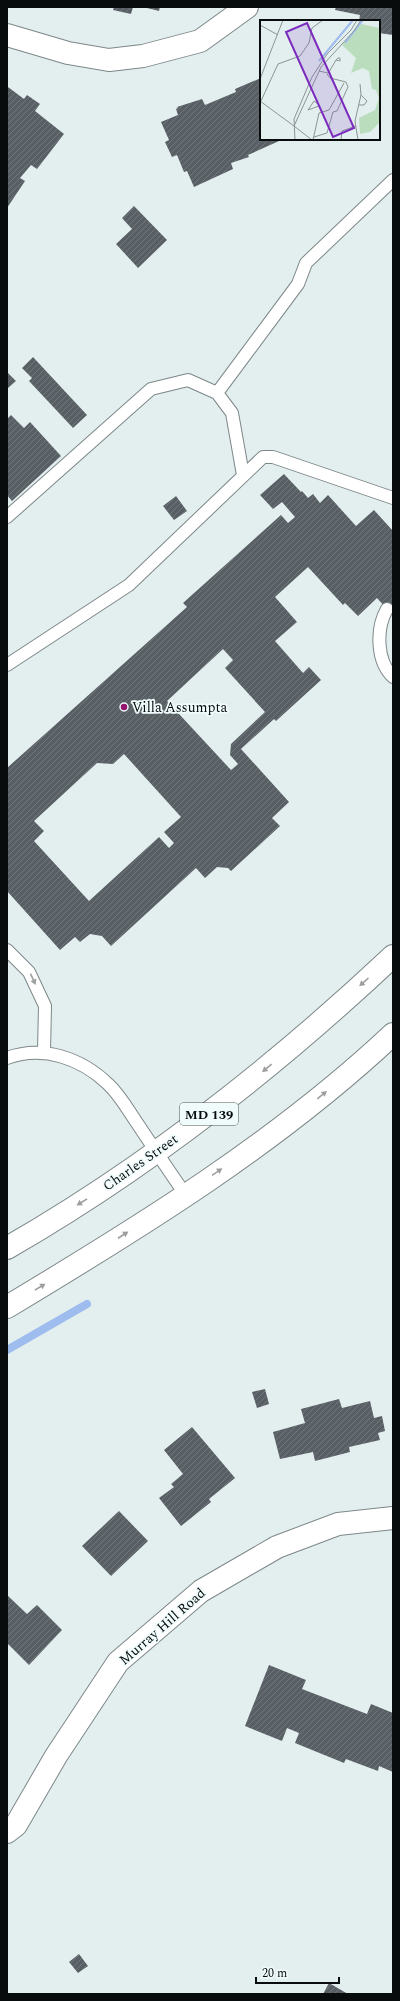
<svg xmlns="http://www.w3.org/2000/svg" width="400" height="2001" viewBox="0 0 400 2001" font-family="Spectral,serif">
<defs>
<pattern id="building-hatch" width="6" height="6" patternUnits="userSpaceOnUse"><rect width="6" height="6" fill="#596065"/><path d="M-1 1l2-2M0 6l6-6M5 7l2-2" fill="none" stroke="#707679"/></pattern>
</defs>
<rect width="100%" height="100%" fill="#e3eeef"/>
<g fill="none" stroke-linecap="round" stroke-linejoin="round">
<path stroke="#9ebcee" stroke-width="8" d="M 7,1350 L 87,1304"/>
</g>
<path fill="url(#building-hatch)" fill-rule="evenodd" d="M 114,7 L 133,7 L 131,14 L 113,10 Z
M 143,7 L 160,7 L 159,11 Z
M 336,7 L 393,7 L 393,35 L 379,33 L 379,21 L 359,21 L 360,15 L 335,10 Z
M 261,78 L 261,139 L 278,139 L 279,141 L 248,155 L 249,157 L 231,163 L 233,169 L 194,187 L 187,171 L 184,172 L 177,155 L 172,157 L 165,142 L 169,140 L 161,122 L 178,115 L 176,109 L 178,108 L 177,107 L 202,99 L 205,105 L 236,92 L 235,89 Z
M 8,87 L 24,99 L 27,95 L 40,104 L 35,111 L 64,134 L 37,169 L 31,165 L 20,178 L 25,181 L 7,208 Z
M 134,206 L 167,240 L 138,268 L 116,244 L 132,229 L 122,218 Z
M 33,357 L 87,415 L 73,428 L 29,381 L 32,378 L 22,368 Z
M 7,372 L 16,381 L 7,389 Z
M 11,415 L 24,428 L 30,422 L 61,456 L 12,501 L 7,495 L 7,419 Z
M 284,474 L 301,492 L 302,491 L 308,498 L 313,494 L 320,503 L 328,495 L 356,526 L 374,510 L 393,531 L 393,616 L 377,598 L 358,616 L 345,603 L 343,605 L 308,567 L 275,597 L 297,622 L 275,641 L 303,673 L 309,667 L 321,680 L 276,721 L 274,719 L 241,749 L 289,802 L 272,818 L 280,826 L 231,871 L 228,868 L 217,867 L 205,878 L 196,868 L 111,946 L 102,936 L 90,934 L 80,942 L 75,937 L 60,950 L 7,891 L 7,768 L 187,607 L 183,603 L 281,515 L 288,523 L 295,517 L 282,502 L 273,509 L 260,495 ZM 223,649 L 233,660 L 225,668 L 265,712 L 231,744 L 230,755 L 238,764 L 231,770 L 167,701 ZM 124,754 L 181,817 L 164,832 L 174,843 L 169,848 L 159,837 L 89,901 L 34,841 L 44,831 L 34,821 L 97,763 L 113,764 Z
M 176,496 L 187,511 L 174,520 L 163,506 Z
M 265,1389 L 269,1404 L 257,1408 L 252,1392 Z
M 339,1399 L 342,1408 L 370,1401 L 374,1418 L 382,1416 L 385,1431 L 378,1433 L 380,1440 L 349,1447 L 350,1452 L 315,1461 L 313,1452 L 280,1459 L 273,1432 L 305,1423 L 301,1409 Z
M 192,1427 L 235,1478 L 209,1499 L 211,1502 L 181,1526 L 159,1498 L 174,1487 L 171,1484 L 183,1474 L 164,1450 Z
M 119,1511 L 148,1541 L 111,1576 L 82,1546 Z
M 7,1595 L 27,1614 L 37,1605 L 62,1630 L 29,1665 L 7,1643 Z
M 269,1665 L 306,1680 L 302,1689 L 367,1714 L 371,1704 L 393,1713 L 393,1772 L 379,1766 L 378,1771 L 346,1759 L 344,1763 L 295,1743 L 299,1733 L 287,1728 L 282,1741 L 245,1726 Z
M 79,1954 L 88,1966 L 78,1973 L 69,1962 Z
M 329,1983 L 348,1994 L 323,1994 Z"/>
<g fill="none" stroke-linecap="round" stroke-linejoin="round">
<defs>
<path id="lane" d="M 217,393 L 232,413 L 243,475
M 7,517 L 151,389 L 188,380 L 217,393 L 298,284 L 306,263 L 393,180
M 387,609 C 376,628 376,661 393,677
M 7,665 L 129,585 L 263,457 L 273,457 L 393,498
M 7,950 L 29,972 L 45,1006 L 44,1052
M 7,1058 C 43,1045 81,1058 108,1084 C 120,1095 128,1110 137,1123 C 153,1147 169,1171 185,1194"/>
<path id="street" d="M 7,35 L 68,53 L 109,60 L 143,56 L 200,41 L 247,7
M 7,1832 L 16,1825 L 56,1756 L 118,1662 L 201,1591 L 277,1547 L 338,1524 L 393,1518"/>
<path id="primary" d="M 7,1248 C 148,1167 275,1067 393,956
M 7,1307 C 142,1226 278,1142 393,1034"/>
</defs>
<use href="#lane" stroke="#7d8788" stroke-width="14"/>
<use href="#street" stroke="#7d8788" stroke-width="24"/>
<use href="#primary" stroke="#7d8788" stroke-width="24"/>
<use href="#lane" stroke="#fff" stroke-width="12"/>
<use href="#street" stroke="#fff" stroke-width="22"/>
<use href="#primary" stroke="#fff" stroke-width="22"/>
</g>
<defs><path id="oneway-solid" d="M-6-.8H1V-3.2L6.5 0L1 3.2V.8H-6Z"/></defs>
<g fill="#9d9e9e">
<use href="#oneway-solid" transform="translate(33 979) rotate(65)"/>
<use href="#oneway-solid" transform="translate(364 982) rotate(138)"/>
<use href="#oneway-solid" transform="translate(267 1068) rotate(140)"/>
<use href="#oneway-solid" transform="translate(322 1095) rotate(-39)"/>
<use href="#oneway-solid" transform="translate(217 1172) rotate(-34)"/>
<use href="#oneway-solid" transform="translate(82 1202) rotate(148)"/>
<use href="#oneway-solid" transform="translate(123 1235) rotate(-33)"/>
<use href="#oneway-solid" transform="translate(40 1287) rotate(-31)"/>
</g>
<circle fill="#95146d" stroke="#f0fbfc" stroke-width="1.5" cx="124" cy="707" r="4"/>
<g text-anchor="middle" stroke-width="3.5" stroke-linejoin="round" paint-order="stroke">
<rect fill="#f0fbfc" stroke="#4e5455" stroke-width="1" x="180" y="1103" width="58" height="22" rx="3"/>
<g font-size="13" font-weight="bold" fill="#090c0d">
<text x="209" y="1119">MD 139</text>
</g>
<g font-size="14" fill="#090c0d" stroke="#f0fbfc" text-anchor="start">
<text x="132" y="712">Villa Assumpta</text>
</g>
<g font-size="14" fill="#090c0d" stroke="#f0fbfc">
<text transform="translate(140 1162) rotate(-35)" y="5">Charles Street</text>
<text transform="translate(162 1626) rotate(-41)" y="5">Murray Hill Road</text>
</g>
</g>
<g transform="translate(260 20)">
<rect width="120" height="120" fill="#e3eeef"/>
<path d="M 101,4 L 120,8 L 120,102 L 110,112 L 100,114 L 99,98 L 115,90 L 119,78 L 116,70 L 112,69 L 109,51 L 103,48 L 91,53 L 96,38 L 82,25 Z" fill="#badebd"/>
<path fill="none" stroke="#9ebcee" stroke-width="2" d="M 85,23 L 103,0M 59,41 L 93,0"/>
<path fill="none" stroke="#8c9495" stroke-width="1" d="M 0,5 L 18,15M 59,51 L 68,53 L 69,52 L 76,40 L 78,38 L 80,38 L 80,41 L 76,40M 0,59 L 23,0M 0,81 L 34,106M 1,81 L 18,44 L 40,36 L 49,23 L 52,8 L 63,0M 99,85 L 104,85 L 107,81 L 101,75M 59,86 L 48,90 L 54,81 L 59,85M 34,106 L 52,120M 34,106 L 61,47 L 94,11 L 101,0M 54,117 L 67,113 L 73,92 L 77,91 L 88,67 L 86,62 L 70,58 L 67,54M 35,120 L 34,99 L 52,57 L 67,34 L 91,10 L 97,0M 53,120 L 59,93 L 69,90 L 84,63M 81,120 L 82,111 L 96,106M 98,120 L 95,101 L 101,75 L 100,64"/>
<path fill="#7b2cbf" fill-opacity="0.15" stroke="#7b2cbf" stroke-width="2" d="M 47,3 L 94,108 L 73,117 L 26,12 Z"/>
<rect width="120" height="120" fill="none" stroke="#090c0d" stroke-width="2"/>
</g>
<rect width="400" height="2001" fill="none" stroke="#090c0d" stroke-width="16"/>
<path d="M256 1977v6h83v-6" fill="none" stroke="#090c0d" stroke-width="2"/>
<text x="262" y="1977" font-size="12" fill="#090c0d" stroke="#f0fbfc" stroke-width="3" paint-order="stroke">20 m</text>
</svg>
